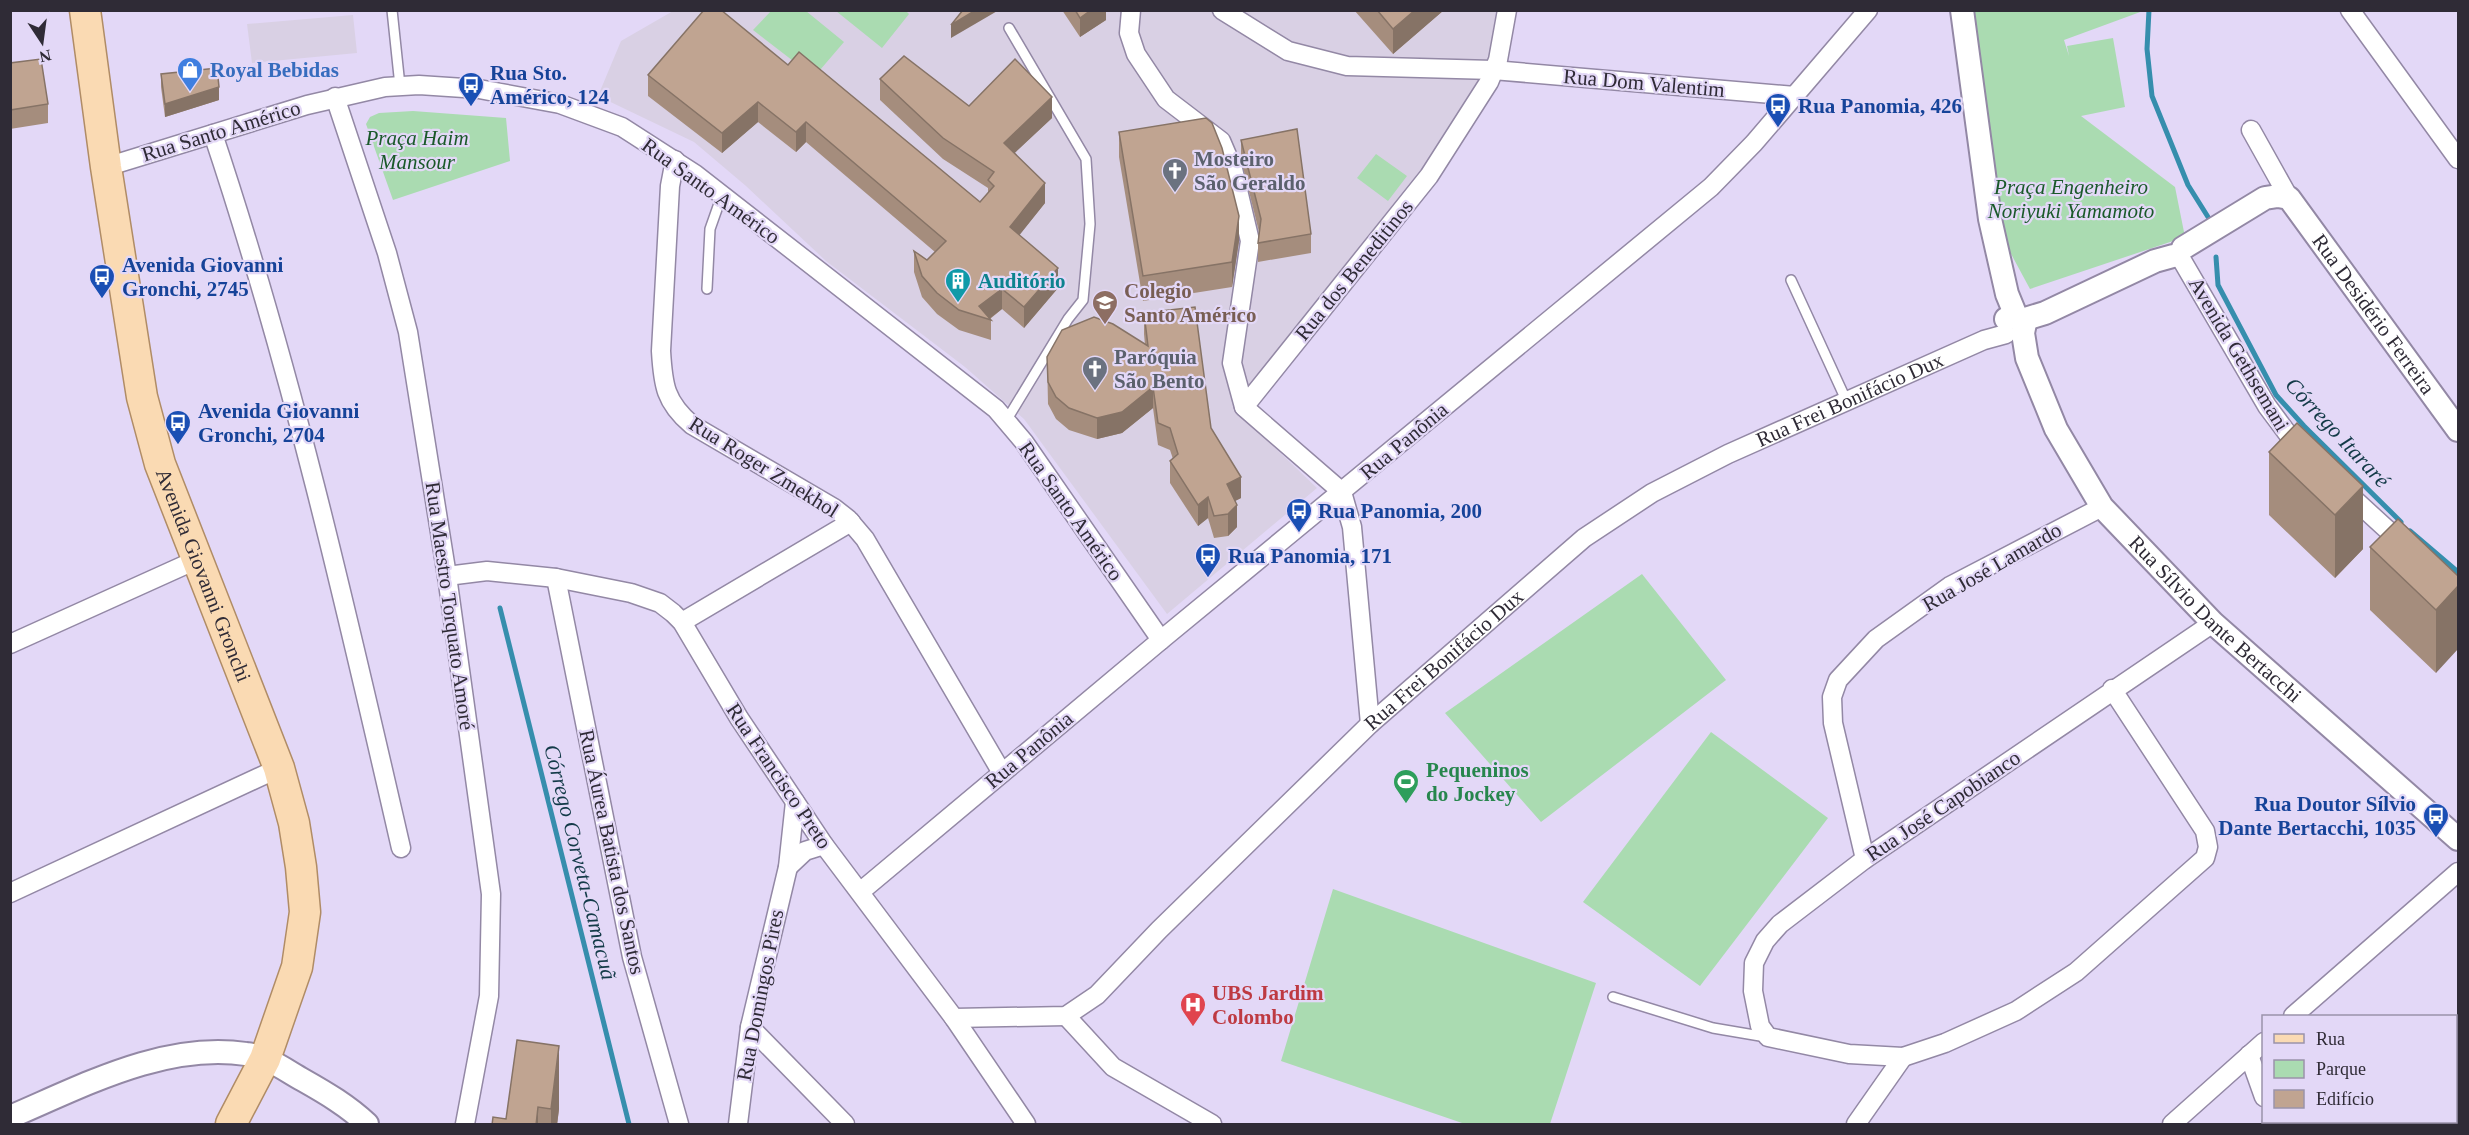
<svg xmlns="http://www.w3.org/2000/svg" width="2469" height="1135" viewBox="0 0 2469 1135" font-family="'Times New Roman',serif">
<rect width="100%" height="100%" fill="#e3d8f7"/>
<path fill="#d9d0e4" d="M 673,11 L 1496,11 L 1488,66 L 1423,172 L 1237,400 L 1245,419 L 1317,488 L 1167,614 L 1024,419 L 965,367 L 826,261 L 746,186 L 694,142 L 598,96 L 621,41 Z
M 353,15 L 357,53 L 252,63 L 247,24 Z"/>
<path fill="#aadbb1" d="M 905,10 L 909,14 L 882,48 L 836,11 Z
M 771,11 L 806,11 L 844,42 L 814,77 L 753,30 Z
M 1971,11 L 2143,11 L 2064,40 L 2069,56 L 2067,46 L 2113,38 L 2125,107 L 2081,116 L 2175,187 L 2185,237 L 2030,289 L 2003,239 Z
M 413,111 L 506,118 L 510,161 L 393,200 L 366,124 L 370,117 L 379,113 Z
M 1376,154 L 1407,176 L 1388,201 L 1357,178 Z
M 1642,574 L 1726,680 L 1541,822 L 1445,713 Z
M 1711,732 L 1828,818 L 1700,986 L 1583,902 Z
M 1333,889 L 1596,983 L 1550,1124 L 1465,1124 L 1281,1061 Z"/>
<g fill="none" stroke-linecap="round" stroke-linejoin="round">
<path stroke="#368ead" stroke-width="5" d="M 2149,10 L 2147,49 L 2152,96 L 2188,185 L 2208,217
M 2216,257 L 2218,285 L 2276,395 L 2304,426 L 2401,522
M 2410,531 L 2458,572
M 500,608 L 629,1124"/>
<defs>
<path id="service" d="M 392,10 L 400,86
M 1791,280 L 1847,402
M 707,289 L 710,229 L 722,195
M 1006,421 L 1068,319 L 1083,300 L 1090,224 L 1086,159 L 1009,28
M 1613,997 L 1713,1028 L 1766,1037"/>
<g id="minor">
<path d="M 1131,10 L 1129,33 L 1136,54 L 1166,99 L 1221,141 L 1233,169 L 1250,241 L 1232,363 L 1244,407"/>
<path d="M 1222,10 L 1288,51 L 1347,66 L 1493,70 L 1795,96"/>
<path d="M 2350,10 L 2458,159"/>
<path d="M 335,97 L 387,253 L 408,332 L 447,576 L 491,894 L 489,996 L 465,1124"/>
<path d="M 2251,130 L 2289,198"/>
<path d="M 213,134 C 291,367 346,608 401,848"/>
<path d="M 675,160 L 670,186 L 661,351 C 663,385 665,402 692,425 L 834,508 L 848,519 L 865,539 L 1002,773"/>
<path d="M 106,167 L 307,105 L 385,87 L 419,85 L 479,89 L 560,104 L 622,127 L 695,174 L 996,409 L 1024,442 L 1161,640"/>
<path d="M 2180,257 L 2267,406 L 2302,453"/>
<path d="M 2345,491 L 2404,545"/>
<path d="M 447,576 L 487,571 L 556,578 L 631,593 L 660,603 L 673,613 L 682,622 L 739,718 L 824,845 L 954,1018 L 1026,1124"/>
<path d="M 556,578 L 632,957 L 679,1124"/>
<path d="M 682,622 L 851,522"/>
<path d="M 10,644 L 196,560"/>
<path d="M 2112,689 L 2205,831 L 2208,847 L 2205,858 L 2076,972 L 2016,1011 L 1945,1043 L 1903,1057 L 1849,1054 L 1768,1037 L 1760,1026 L 1753,991 L 1754,963 L 1765,941 L 1780,924 L 1865,859 L 2213,623"/>
<path d="M 1370,724 L 1352,527 L 1342,492 L 1244,407 L 1429,176 L 1489,82 L 1498,60 L 1507,10"/>
<path d="M 1865,859 L 1833,723 L 1832,697 L 1838,680 L 1876,639 L 1950,586 L 2102,507"/>
<path d="M 788,867 L 805,851 L 824,845"/>
<path d="M 860,892 L 1161,640 L 1711,187 L 1754,143 L 1868,10"/>
<path d="M 10,893 L 279,768"/>
<path d="M 1066,1016 L 1113,1067 L 1212,1124"/>
<path d="M 2293,1016 L 2458,872"/>
<path id="s1" d="M 954,1018 L 1066,1016 L 1097,995 L 1159,930 L 1370,724 L 1584,538 L 1652,493 L 1728,454 L 1984,340 L 2006,334"/>
<path d="M 750,1027 L 845,1124"/>
<path d="M 2249,1055 L 2264,1097"/>
<path d="M 2272,1122 L 2273,1124"/>
<path d="M 738,1124 L 750,1027 L 788,867 L 795,802"/>
<path d="M 1856,1124 L 1903,1057"/>
<path d="M 2172,1124 L 2264,1042"/>
</g>
<g id="tertiary">
<path d="M 1962,10 L 1990,219 L 2007,294 L 2016,316"/>
<path id="s2" d="M 2183,248 L 2265,198 L 2278,196 L 2289,198 L 2458,430"/>
<path id="s3" d="M 2006,319 L 2016,316 L 2025,323 L 2023,333 L 2027,358 L 2056,429 L 2102,507 L 2213,623 L 2458,839"/>
<path d="M 2022,320 L 2045,313 L 2155,261 L 2173,256"/>
<path d="M 10,1117 C 83,1086 164,1042 246,1054 C 267,1056 285,1070 303,1080 C 326,1093 348,1106 367,1124"/>
</g>
<g id="primary">
<path id="s4" d="M 85,10 L 106,167 L 142,397 L 160,464 L 279,768 L 294,823 L 301,867 L 305,912 L 297,967 L 265,1059 L 231,1124"/>
</g>
</defs>
<use href="#service" stroke="#9388a5" stroke-width="12"/>
<use href="#minor" stroke="#9388a5" stroke-width="21"/>
<use href="#tertiary" stroke="#9388a5" stroke-width="26"/>
<use href="#primary" stroke="#b08c66" stroke-width="33"/>
<use href="#service" stroke="#fff" stroke-width="9"/>
<use href="#minor" stroke="#fff" stroke-width="18"/>
<use href="#tertiary" stroke="#fff" stroke-width="22"/>
<use href="#primary" stroke="#fadab3" stroke-width="30"/>
</g>
<path fill="#a58d7d" d="M 1062,10 L 1106,10 L 1106,20 L 1080,37 Z
M 1354,10 L 1444,10 L 1393,54 Z
M 10,63 L 48,104 L 48,123 L 10,129 Z
M 788,65 L 980,202 L 988,193 L 988,188 L 943,159 L 880,100 L 880,79 L 969,106 L 1052,118 L 1014,153 L 1045,203 L 1019,235 L 1058,288 L 1024,328 L 1002,309 L 990,319 L 991,320 L 991,340 L 959,330 L 937,314 L 922,297 L 914,272 L 914,251 L 927,260 L 935,252 L 806,142 L 796,152 L 758,122 L 722,153 L 648,96 L 648,75 Z
M 161,74 L 219,100 L 165,117 L 161,87 Z
M 1119,132 L 1239,241 L 1232,287 L 1143,301 L 1119,157 Z
M 1241,140 L 1311,234 L 1311,253 L 1258,262 L 1258,243 L 1259,232 L 1241,159 Z
M 1144,313 L 1211,428 L 1241,498 L 1235,501 L 1237,527 L 1228,536 L 1214,538 L 1208,518 L 1198,526 L 1170,483 L 1170,461 L 1173,459 L 1170,450 L 1158,445 L 1153,408 L 1122,433 L 1097,439 L 1069,430 L 1056,419 L 1048,404 L 1047,357 L 1145,345 L 1144,334 Z
M 2297,423 L 2363,549 L 2335,578 L 2269,515 L 2269,452 Z
M 2370,547 L 2458,576 L 2436,673 L 2370,610 Z
M 517,1040 L 559,1109 L 557,1125 L 492,1125 L 506,1119 Z"/>
<path fill="#867366" d="M 976,10 L 999,10 L 951,38 L 951,25 Z
M 1091,10 L 1106,10 L 1106,20 L 1080,37 L 1080,18 Z
M 1415,10 L 1444,10 L 1393,54 L 1393,29 Z
M 219,87 L 219,100 L 165,117 L 165,104 Z
M 1052,97 L 1052,118 L 1004,163 L 1004,143 Z
M 758,102 L 758,122 L 722,153 L 722,133 Z
M 806,122 L 806,142 L 796,152 L 796,132 Z
M 1045,183 L 1045,203 L 1010,247 L 1010,227 Z
M 1239,216 L 1239,241 L 1232,287 L 1232,262 Z
M 1058,268 L 1058,288 L 1024,328 L 1024,307 Z
M 1002,289 L 1002,309 L 989,319 L 979,306 Z
M 1153,387 L 1153,408 L 1122,433 L 1097,439 L 1097,418 Z
M 1241,477 L 1241,498 L 1227,505 L 1227,484 Z
M 2363,486 L 2363,549 L 2335,578 L 2335,515 Z
M 1208,497 L 1208,518 L 1198,526 L 1198,505 Z
M 1237,505 L 1237,527 L 1228,536 L 1228,514 Z
M 2458,586 L 2458,649 L 2436,673 L 2436,610 Z
M 559,1046 L 559,1109 L 557,1125 L 551,1125 L 551,1109 Z
M 538,1107 L 538,1125 L 536,1125 Z"/>
<path fill="#c0a491" stroke="#867366" stroke-width="1.5" d="M 704,10 L 721,10 L 788,65 L 799,52 L 980,202 L 994,186 L 988,180 L 994,172 L 943,138 L 880,79 L 904,56 L 969,106 L 1015,59 L 1052,97 L 1004,143 L 1045,183 L 1010,227 L 1058,268 L 1024,307 L 1002,289 L 979,306 L 991,320 L 959,310 L 937,293 L 922,276 L 914,251 L 927,260 L 946,241 L 806,122 L 796,132 L 758,102 L 722,133 L 648,75 Z
M 963,10 L 976,10 L 951,25 Z
M 1075,10 L 1091,10 L 1080,18 Z
M 1377,10 L 1415,10 L 1393,29 Z
M 41,59 L 48,104 L 10,110 L 10,63 Z
M 217,68 L 219,87 L 165,104 L 161,74 Z
M 1206,118 L 1212,123 L 1222,148 L 1239,216 L 1232,262 L 1143,276 L 1119,132 Z
M 1297,129 L 1311,234 L 1258,243 L 1261,219 L 1241,140 Z
M 1195,307 L 1211,428 L 1241,477 L 1227,484 L 1237,505 L 1228,514 L 1214,516 L 1208,497 L 1198,505 L 1170,461 L 1178,454 L 1170,428 L 1158,423 L 1153,387 L 1122,412 L 1097,418 L 1069,408 L 1056,397 L 1048,382 L 1047,357 L 1062,330 L 1094,317 L 1113,324 L 1148,346 L 1144,313 Z
M 2297,423 L 2363,486 L 2335,515 L 2269,452 Z
M 2398,519 L 2458,576 L 2458,586 L 2436,610 L 2370,547 Z
M 517,1040 L 559,1046 L 551,1109 L 538,1107 L 536,1125 L 492,1125 L 493,1117 L 506,1119 Z"/>
<defs>
<symbol id="shop-pin" viewBox="-11 -11 22 30"><path d="M0 17L-7.5 6A9.5 9.5 0 1 1 7.5 6Z" fill="#3f7fe0" stroke="#e3d8f7"/><path d="M-5-2.5h2.3a2.7 3.5 0 0 1 5.4 0H5L5.5 6h-11ZM-1.5-2.5h3a1.5 2.3 0 0 0-3 0Z" fill="#fff"/></symbol>
<symbol id="bus-pin" viewBox="-11 -11 22 30"><path d="M0 17L-7.5 6A9.5 9.5 0 1 1 7.5 6Z" fill="#1a4fb4" stroke="#e3d8f7"/><path d="M-5-6H5V4H4V6H2V4H-2V6H-4V4H-5ZM-3.5-4V0h7V-4ZM-3.5 1.2v1.5H-2V1.2ZM2 1.2v1.5H3.5V1.2Z" fill="#fff"/></symbol>
<symbol id="church-pin" viewBox="-11 -11 22 30"><path d="M0 17L-7.5 6A9.5 9.5 0 1 1 7.5 6Z" fill="#6b7280" stroke="#e3d8f7"/><path d="M-1.2-6h2.4v3.5h3.3v2.4h-3.3V6h-2.4V-.1h-3.3v-2.4h3.3Z" fill="#fff"/></symbol>
<symbol id="building-pin" viewBox="-11 -11 22 30"><path d="M0 17L-7.5 6A9.5 9.5 0 1 1 7.5 6Z" fill="#0f9aa8" stroke="#e3d8f7"/><path d="M-4-6H4V6H1V3H-1V6H-4ZM-2.5-4.3h1.7v1.8h-1.7ZM.8-4.3h1.7v1.8H.8ZM-2.5-1h1.7V.8h-1.7ZM.8-1h1.7V.8H.8Z" fill="#fff"/></symbol>
<symbol id="school-pin" viewBox="-11 -11 22 30"><path d="M0 17L-7.5 6A9.5 9.5 0 1 1 7.5 6Z" fill="#8d6e63" stroke="#e3d8f7"/><path d="M0-5L7-2L0 1L-7-2ZM-4 1L0 2.5L4 1V4Q0 6-4 4Z" fill="#fff"/></symbol>
<symbol id="stadium-pin" viewBox="-11 -11 22 30"><path d="M0 17L-7.5 6A9.5 9.5 0 1 1 7.5 6Z" fill="#2e9e5b" stroke="#e3d8f7"/><path d="M0-5a6.5 5 0 1 0 0 10a6.5 5 0 1 0 0-10ZM-3.5-1.8h7v3.6h-7Z" fill="#fff"/></symbol>
<symbol id="hospital-pin" viewBox="-11 -11 22 30"><path d="M0 17L-7.5 6A9.5 9.5 0 1 1 7.5 6Z" fill="#e0444e" stroke="#e3d8f7"/><path d="M-5-5h3v3.5h4V-5h3V5h-3V1.5h-4V5h-3Z" fill="#fff"/></symbol>
</defs>
<g fill-rule="evenodd">
<use href="#shop-pin" x="175" y="55" width="30" height="40"/>
<use href="#bus-pin" x="456" y="70" width="30" height="40"/>
<use href="#bus-pin" x="1763" y="91" width="30" height="40"/>
<use href="#church-pin" x="1160" y="156" width="30" height="40"/>
<use href="#bus-pin" x="87" y="262" width="30" height="40"/>
<use href="#building-pin" x="943" y="266" width="30" height="40"/>
<use href="#school-pin" x="1090" y="288" width="30" height="40"/>
<use href="#church-pin" x="1080" y="354" width="30" height="40"/>
<use href="#bus-pin" x="163" y="408" width="30" height="40"/>
<use href="#bus-pin" x="1284" y="496" width="30" height="40"/>
<use href="#bus-pin" x="1193" y="541" width="30" height="40"/>
<use href="#stadium-pin" x="1391" y="767" width="30" height="40"/>
<use href="#bus-pin" x="2421" y="801" width="30" height="40"/>
<use href="#hospital-pin" x="1178" y="990" width="30" height="40"/>
</g>
<g text-anchor="middle" stroke-width="4.5" stroke-linejoin="round" paint-order="stroke">
<g font-size="21" font-weight="bold" fill="#366cbe" stroke="#e3d8f7" text-anchor="start">
<text x="210" y="77">Royal Bebidas</text>
</g>
<g font-size="21" font-weight="bold" fill="#164399" stroke="#e3d8f7" text-anchor="start">
<text x="490" y="80">Rua Sto.<tspan x="490" dy="24">Américo, 124</tspan></text>
<text x="1798" y="113">Rua Panomia, 426</text>
<text x="122" y="272">Avenida Giovanni<tspan x="122" dy="24">Gronchi, 2745</tspan></text>
<text x="198" y="418">Avenida Giovanni<tspan x="198" dy="24">Gronchi, 2704</tspan></text>
<text x="1318" y="518">Rua Panomia, 200</text>
<text x="1228" y="563">Rua Panomia, 171</text>
<text x="2416" y="811" text-anchor="end">Rua Doutor Sílvio<tspan x="2416" dy="24">Dante Bertacchi, 1035</tspan></text>
</g>
<g font-size="21" fill="#2f2b36" stroke="#e3d8f7">
<text transform="translate(1644 83) rotate(5)" y="7">Rua Dom Valentim</text>
<text transform="translate(221 131) rotate(-17)" y="7">Rua Santo Américo</text>
<text transform="translate(711 191) rotate(36)" y="7">Rua Santo Américo</text>
<text transform="translate(1354 270) rotate(-51)" y="7">Rua dos Beneditinos</text>
<text dy="7" stroke="none"><textPath href="#s2" startOffset="264">Rua Desidério Ferreira</textPath></text>
<text transform="translate(2239 354) rotate(59)" y="7">Avenida Gethsemani</text>
<text dy="7" stroke="none"><textPath href="#s1" startOffset="1118">Rua Frei Bonifácio Dux</textPath></text>
<text transform="translate(1404 441) rotate(-40)" y="7">Rua Panônia</text>
<text transform="translate(764 467) rotate(32)" y="7">Rua Roger Zmekhol</text>
<text transform="translate(1071 511) rotate(55)" y="7">Rua Santo Américo</text>
<text transform="translate(1992 567) rotate(-30)" y="7">Rua José Lamardo</text>
<text dy="7" stroke="none"><textPath href="#s4" startOffset="580">Avenida Giovanni Gronchi</textPath></text>
<text transform="translate(450 606) rotate(82)" y="7">Rua Maestro Torquato Amoré</text>
<text dy="7" stroke="none"><textPath href="#s3" startOffset="384">Rua Sílvio Dante Bertacchi</textPath></text>
<text dy="7" stroke="none"><textPath href="#s1" startOffset="632">Rua Frei Bonifácio Dux</textPath></text>
<text transform="translate(1029 750) rotate(-40)" y="7">Rua Panônia</text>
<text transform="translate(779 776) rotate(56)" y="7">Rua Francisco Preto</text>
<text transform="translate(1943 806) rotate(-34)" y="7">Rua José Capobianco</text>
<text transform="translate(612 852) rotate(78)" y="7">Rua Áurea Batista dos Santos</text>
<text transform="translate(760 995) rotate(-79)" y="7">Rua Domingos Pires</text>
</g>
<g font-size="21" font-style="italic" fill="#1a592a" stroke="#e3d8f7">
<text x="417" y="145">Praça Haim<tspan x="417" dy="24">Mansour</tspan></text>
<text x="2071" y="194">Praça Engenheiro<tspan x="2071" dy="24">Noriyuki Yamamoto</tspan></text>
</g>
<g font-size="21" font-weight="bold" fill="#5b616d" stroke="#e3d8f7" text-anchor="start">
<text x="1194" y="166">Mosteiro<tspan x="1194" dy="24">São Geraldo</tspan></text>
<text x="1114" y="364">Paróquia<tspan x="1114" dy="24">São Bento</tspan></text>
</g>
<g font-size="21" font-weight="bold" fill="#0d838f" stroke="#e3d8f7" text-anchor="start">
<text x="978" y="288">Auditório</text>
</g>
<g font-size="21" font-weight="bold" fill="#785e54" stroke="#e3d8f7" text-anchor="start">
<text x="1124" y="298">Colegio<tspan x="1124" dy="24">Santo Américo</tspan></text>
</g>
<g font-size="21" font-weight="bold" fill="#27864d" stroke="#e3d8f7" text-anchor="start">
<text x="1426" y="777">Pequeninos<tspan x="1426" dy="24">do Jockey</tspan></text>
</g>
<g font-size="21" font-weight="bold" fill="#be3a42" stroke="#e3d8f7" text-anchor="start">
<text x="1212" y="1000">UBS Jardim<tspan x="1212" dy="24">Colombo</tspan></text>
</g>
<g font-size="22" font-style="italic" fill="#133a48" stroke="#e3d8f7">
<text transform="translate(2338 432) rotate(47)" y="8">Córrego Itararé</text>
<text transform="translate(581 862) rotate(76)" y="8">Córrego Corveta-Camacuã</text>
</g>
</g>
<rect width="2469" height="1135" fill="none" stroke="#2f2b36" stroke-width="24"/>
<rect x="2262" y="1015" width="195" height="108" fill="#e3d8f7" stroke="#9b93aa" stroke-width="1.5"/>
<rect x="2274" y="1034" width="30" height="9" fill="#fadab3" stroke="#9b93aa" stroke-width="1.5"/>
<text x="2316" y="1045" font-size="18" fill="#2f2b36">Rua</text>
<rect x="2274" y="1060" width="30" height="18" fill="#aadbb1" stroke="#9b93aa" stroke-width="1.5"/>
<text x="2316" y="1075" font-size="18" fill="#2f2b36">Parque</text>
<rect x="2274" y="1090" width="30" height="18" fill="#c0a491" stroke="#9b93aa" stroke-width="1.5"/>
<text x="2316" y="1105" font-size="18" fill="#2f2b36">Edifício</text>
<g transform="translate(42 42) rotate(167)" stroke="#e3d8f7" stroke-width="4.5" paint-order="stroke">
<path d="M0-4.5L10 22L0 15L-10 22Z" fill="#2f2b36"/>
<text y="-9" font-size="16" font-weight="bold" text-anchor="middle" fill="#2f2b36">N</text>
</g>
</svg>
